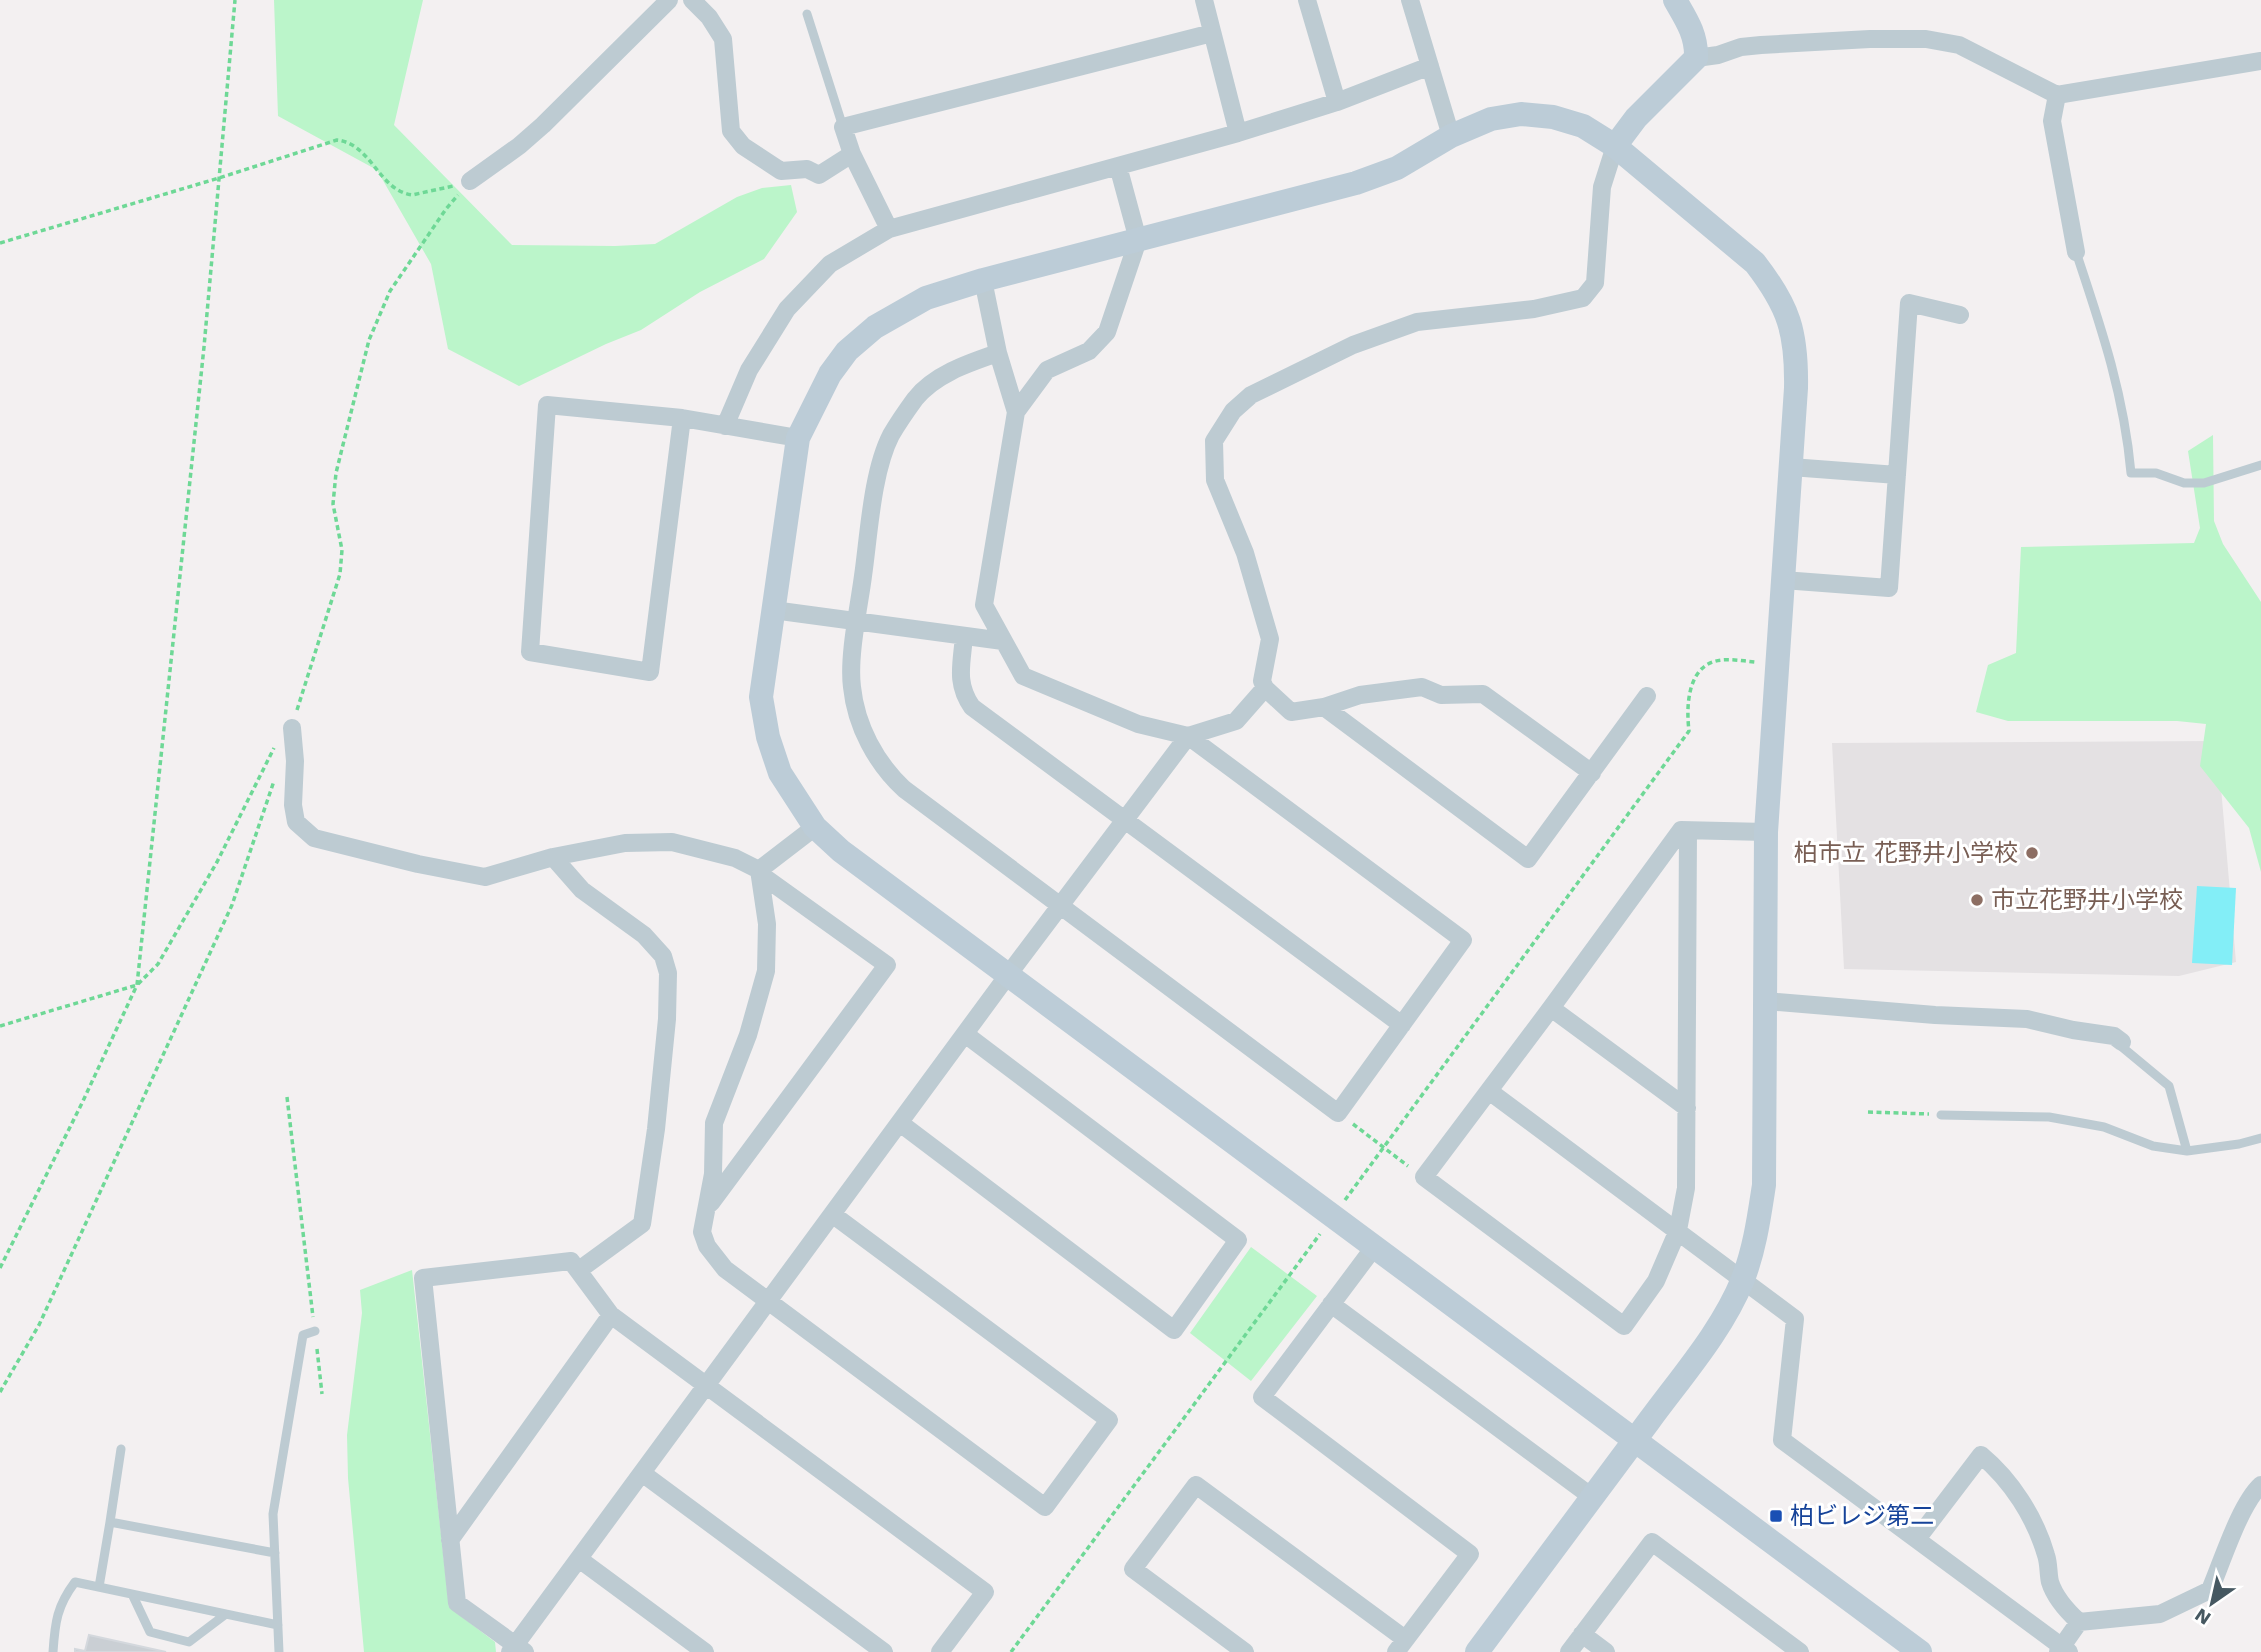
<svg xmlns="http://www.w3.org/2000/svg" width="2261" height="1652" viewBox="0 0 2261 1652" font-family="'Work Sans','Noto Sans JP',sans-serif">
<rect width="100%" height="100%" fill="#f3f0f1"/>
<path fill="#e4e1e3" d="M 2217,741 L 2236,962 L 2179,976 L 1844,969 L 1832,743 Z"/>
<path fill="#bbf5ca" d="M 274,0 L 423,0 L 394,125 L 512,245 L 615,246 L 655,244 L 737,197 L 762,188 L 791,185 L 797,212 L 764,259 L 700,292 L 641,330 L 606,344 L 519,386 L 448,349 L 431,264 L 377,170 L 278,116 Z
M 2213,435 L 2214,521 L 2223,544 L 2261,602 L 2261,872 L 2249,828 L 2200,766 L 2206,724 L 2177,721 L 2008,721 L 1976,712 L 1988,665 L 2016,653 L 2021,547 L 2194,543 L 2200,528 L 2188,451 Z
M 1251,1247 L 1317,1296 L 1251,1381 L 1190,1333 Z
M 412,1270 L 449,1607 L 495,1642 L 496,1652 L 364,1652 L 348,1478 L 347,1435 L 362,1313 L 360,1290 Z"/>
<path fill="#83eef7" d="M 2197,886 L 2236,888 L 2232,965 L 2192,963 Z"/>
<path fill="#cacfd4" stroke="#d4d8dd" stroke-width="2" d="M 89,1635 L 166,1652 L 75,1652 L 75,1649 L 85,1651 Z"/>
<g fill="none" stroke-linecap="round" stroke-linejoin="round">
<path stroke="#6ed896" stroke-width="3.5" stroke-dasharray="5 3.5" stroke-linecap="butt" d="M 0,243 L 219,178 L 337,140 C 372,144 378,190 412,195 L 453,186
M 297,710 L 340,574 L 342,550 L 333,504 L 336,473 L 369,340 L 390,291 L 446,209 L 458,195
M 0,1026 L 137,985 L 158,964 L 217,862 L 274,748
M 287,1097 L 313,1317
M 1868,1112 L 1929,1114
M 1353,1124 L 1408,1166
M 1345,1200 L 1689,731 C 1686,706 1687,663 1722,660 C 1732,659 1744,661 1755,662
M 0,1268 L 83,1101 L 137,985 L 204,347 L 235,0
M 317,1349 L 322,1394
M 0,1392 L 39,1325 L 232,905 L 274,781
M 1011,1652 L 1320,1234"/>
<path stroke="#bdcbd2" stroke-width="9" d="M 807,14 L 843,127
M 2076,252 C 2101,327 2124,394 2131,473 L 2156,473 L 2184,483 L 2204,483 L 2261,465
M 2122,1042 L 2122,1047 L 2169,1086 L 2187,1151
M 1941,1115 L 2049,1117 L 2104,1127 L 2153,1146 L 2187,1151 L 2239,1144 L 2261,1138
M 110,1522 L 121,1449
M 99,1587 L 110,1522 L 275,1553
M 132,1594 L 150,1632 L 189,1642 L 226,1614
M 53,1652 C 55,1622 57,1606 75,1582 L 278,1625
M 279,1652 L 273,1514 L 303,1335 L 315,1331"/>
<path stroke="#bdcbd2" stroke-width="18" d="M 692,0 L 709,17 L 723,39 L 731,131 L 743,146 L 781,171 L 807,169 L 819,175 L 852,154
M 1204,0 L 1238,133
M 1307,0 L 1337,102
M 1410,0 L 1451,136
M 1696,58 L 1718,55 L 1741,47 L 1761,45 L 1870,39 L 1926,39 L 1959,45 L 2057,95 L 2261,61
M 2057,95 L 2052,121 L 2076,252
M 470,181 L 519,146 L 543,125 L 669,0
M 889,229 L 852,154 L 843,127 L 1212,33
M 983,280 L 998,353 L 1016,412 L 984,605 L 1023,676 L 1138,724 L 1188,736 L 1463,940 L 1338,1113 L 904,789 C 876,763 856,726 852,687 C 848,656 859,607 863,576 C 869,534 872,472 891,435 C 898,423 907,410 915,399 C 935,374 969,363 998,353
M 547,405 L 682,418 L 650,672 L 530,652 Z
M 1016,412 L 1047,370 L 1089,351 L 1107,332 L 1138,240 L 1118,166
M 682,418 L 798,438
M 725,426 L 749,370 L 787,309 L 830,264 L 889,229 L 1238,133 L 1337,102 L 1430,66
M 1791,467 L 1897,475
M 1783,580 L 1889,588 L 1909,303 L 1960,315
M 773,610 L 1003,641
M 964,636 C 962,663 955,683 972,707 L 1402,1025
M 1324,707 L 1528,859 L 1647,696
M 292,728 L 295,761 L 293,805 L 296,822 L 314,838 L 418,864 L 485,877 L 553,857 L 625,843 L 672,842 L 735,858 L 759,870
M 1592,773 L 1483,694 L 1441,695 L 1422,687 L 1360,695 L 1324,707 L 1291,712 L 1265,688 L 1262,681 L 1270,639 L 1245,553 L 1215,480 L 1214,441 L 1233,411 L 1251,395 L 1353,345 L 1417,322 L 1534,309 L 1583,298 L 1595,283 L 1602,187 L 1615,146
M 1688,831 L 1686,1188 L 1678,1230 L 1656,1281 L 1624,1326 L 1424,1177 L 1551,1008 L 1681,830 L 1766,832
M 553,857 L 582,890 L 644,935 L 663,956 L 668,973 L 667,1019 L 656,1129 L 642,1224 L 579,1270
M 759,870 L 767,924 L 766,971 L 748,1035 L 714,1123 L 713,1174 L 702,1232 L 707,1246 L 725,1269 L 1045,1507 L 1109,1420 L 832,1214
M 759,870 L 815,827
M 1765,1001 L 1935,1015 L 2027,1019 L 2073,1030 L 2114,1036 L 2122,1042
M 1551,1008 L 1687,1108
M 1489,1091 L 1795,1319 L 1782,1440 L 2069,1652
M 900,1123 L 1174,1330 L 1238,1240 L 965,1034
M 711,1203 L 887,965 L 760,874
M 1375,1246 L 1262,1397 L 1470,1554 L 1396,1652
M 1331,1304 L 1592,1497
M 642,1473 L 884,1652
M 1917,1539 L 1981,1455 C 2011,1480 2035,1517 2046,1555 C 2049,1564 2048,1573 2050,1582 C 2055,1598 2067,1611 2079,1622
M 450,1540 L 611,1315
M 579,1559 L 705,1652
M 1582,1634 L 1606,1652
M 510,1652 L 1008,975 L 1188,736 L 1236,721 L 1265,688
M 525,1652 L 457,1603 L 423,1278 L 571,1261 L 611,1315 L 985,1592 L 940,1652
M 1245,1652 L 1133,1569 L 1196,1485 L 1405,1639
M 1569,1652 L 1652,1542 L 1800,1652
M 2058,1652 L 2079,1622 L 2160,1614 L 2210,1590 C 2222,1562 2240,1504 2261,1485"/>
<path stroke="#bcccd7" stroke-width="24" d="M 1615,146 L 1636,118 L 1696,58 C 1697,35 1686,19 1675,0
M 1477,1652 C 1534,1575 1592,1498 1649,1421 C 1682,1376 1722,1331 1743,1279 C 1755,1248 1759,1217 1764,1185 L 1766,832 L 1796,388 C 1797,332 1789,307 1755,263 L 1615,146 L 1583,126 L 1553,117 L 1521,114 L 1491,119 L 1451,136 L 1397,168 L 1356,183 L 983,280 L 926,298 L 875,327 L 847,351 L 830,374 L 798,438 L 761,697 L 768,737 L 780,773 L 815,827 L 841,851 C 1201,1118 1561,1385 1920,1652"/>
</g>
<g fill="#8d6e63" stroke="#fff" stroke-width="2.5">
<circle cx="2032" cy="853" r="7"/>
<circle cx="1977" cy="900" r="7"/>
</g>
<rect fill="#1a4fb4" stroke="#fff" stroke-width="2.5" x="1769" y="1509" width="14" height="14" rx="3.5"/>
<g text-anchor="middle" stroke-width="6" stroke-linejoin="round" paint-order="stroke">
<g font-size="24" fill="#785e54" stroke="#fff" text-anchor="end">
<text x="2018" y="861">柏市立 花野井小学校</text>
<text x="1991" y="908" text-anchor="start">市立花野井小学校</text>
</g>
<g font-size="24" fill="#164399" stroke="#fff" text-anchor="start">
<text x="1790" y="1524">柏ビレジ第二</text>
</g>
</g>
<g transform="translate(2212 1603) rotate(214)" stroke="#ffffff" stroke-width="5" paint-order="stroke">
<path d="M0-5L12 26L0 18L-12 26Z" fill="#465861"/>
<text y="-10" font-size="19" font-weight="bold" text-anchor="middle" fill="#465861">N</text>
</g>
</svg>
